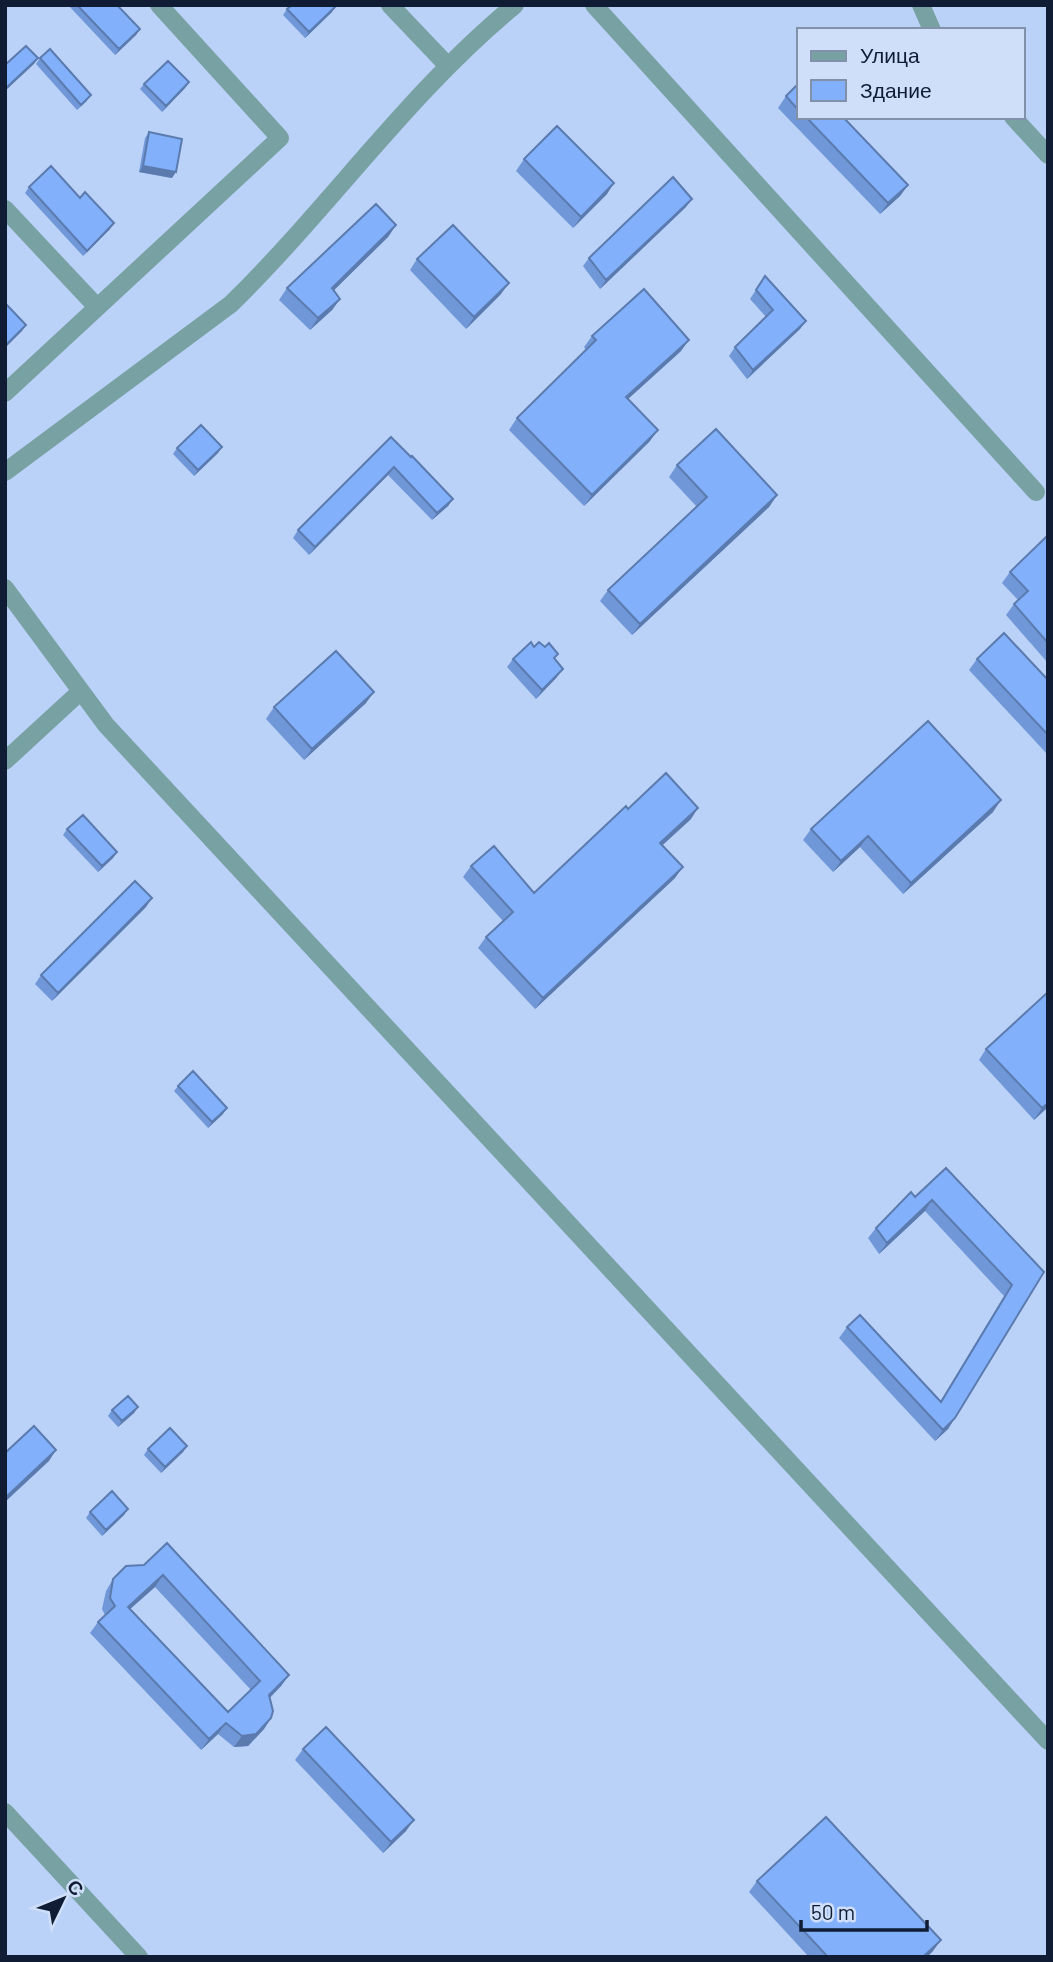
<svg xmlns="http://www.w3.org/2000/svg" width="1053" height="1962" viewBox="0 0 1053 1962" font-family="Barlow,sans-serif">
<rect width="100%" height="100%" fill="#bbd2f8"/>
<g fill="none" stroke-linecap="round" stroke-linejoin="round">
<path stroke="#78a1a3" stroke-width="18" d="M 390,5 L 448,66
M 594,5 L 1036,492
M 921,5 L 932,30
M 1013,117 L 1048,155
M 5,209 L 97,307
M 5,393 L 280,138 L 159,5
M 5,472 L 231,304 C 329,208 408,93 515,5
M 5,588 L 106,725 L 1048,1741
M 5,761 L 81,691
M 5,1812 L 139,1957"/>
</g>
<path fill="#7097d7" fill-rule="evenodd" d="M 68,5 L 117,5 L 140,29 L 136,35 L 115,55 Z
M 287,9 L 332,12 L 305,38 L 283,15 Z
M 40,58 L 87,101 L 77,110 L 36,64 Z
M 189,82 L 185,88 L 162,112 L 140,89 L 144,84 Z
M 799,83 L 799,117 L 843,117 L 908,185 L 900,196 L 880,214 L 778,108 L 786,96 Z
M 149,132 L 172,178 L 139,172 L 145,138 Z
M 524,159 L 607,194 L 573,228 L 516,171 Z
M 29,187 L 80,198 L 110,229 L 83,256 L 25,193 Z
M 686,207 L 600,289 L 583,266 L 589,258 Z
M 396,225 L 388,237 L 334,290 L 340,299 L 332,310 L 310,330 L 279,300 L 287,288 Z
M 417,259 L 501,294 L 466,329 L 410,270 Z
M 765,276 L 806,321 L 800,329 L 747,379 L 729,356 L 735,347 L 766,317 L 750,299 Z
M 592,336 L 681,351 L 628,399 L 650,441 L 584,506 L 509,430 L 517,418 L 586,350 L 584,347 Z
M 391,437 L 453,499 L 448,506 L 432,520 L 388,475 L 309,555 L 293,538 L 298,530 Z
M 177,448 L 218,453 L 194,476 L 173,454 Z
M 677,465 L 777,495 L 769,507 L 632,635 L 600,601 L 608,590 L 697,507 L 669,477 Z
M 1048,535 L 1048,663 L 1006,615 L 1014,604 L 1018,600 L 1002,583 L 1010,572 Z
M 534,647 L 554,659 L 557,677 L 536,699 L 507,667 L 513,659 Z
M 977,659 L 1048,680 L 1048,755 L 969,670 Z
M 366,703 L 304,760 L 266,719 L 274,707 Z
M 628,809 L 691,819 L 662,845 L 675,878 L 535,1009 L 478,948 L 486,937 L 503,921 L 463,877 L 471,866 L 534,893 Z
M 993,812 L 903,894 L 860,847 L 833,872 L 803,840 L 811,829 Z
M 67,829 L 117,852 L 113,858 L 98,872 L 63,835 Z
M 146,907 L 52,1001 L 35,984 L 41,975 Z
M 1048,992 L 1048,1107 L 1034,1120 L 979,1060 L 986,1049 Z
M 178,1086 L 223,1114 L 208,1128 L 174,1091 Z
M 946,1168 L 1044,1272 L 948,1429 L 935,1441 L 839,1338 L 847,1327 L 940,1402 L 1004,1296 L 925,1211 L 879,1254 L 868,1238 L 876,1228 L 915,1197 Z
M 138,1407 L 134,1413 L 118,1427 L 108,1416 L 112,1410 Z
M 187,1446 L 183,1452 L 161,1473 L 144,1455 L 148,1449 Z
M 128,1509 L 124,1515 L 102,1536 L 86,1518 L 90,1512 Z
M 167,1543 L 289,1675 L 281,1686 L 270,1698 L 271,1718 L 264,1729 L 248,1746 L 234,1747 L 218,1734 L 201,1750 L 90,1633 L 98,1622 L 105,1615 L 102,1609 L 106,1591 L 113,1579 L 144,1565 ZM 155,1587 L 251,1690 L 228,1712 L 130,1609 Z
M 303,1749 L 406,1831 L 383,1853 L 295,1760 Z
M 757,1881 L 933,1951 L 927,1957 L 809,1957 L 749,1892 Z"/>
<path fill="#5b7baf" d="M 336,6 L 332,12 L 305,38 L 309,32 Z
M 140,29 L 136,35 L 115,55 L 119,49 Z
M 38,58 L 34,64 L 5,91 L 5,89 Z
M 189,82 L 185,88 L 162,112 L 166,106 Z
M 143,166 L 176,172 L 172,178 L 139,172 Z
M 614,183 L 607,194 L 573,228 L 581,217 Z
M 908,185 L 900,196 L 880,214 L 888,203 Z
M 692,199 L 686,207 L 600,289 L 606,280 Z
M 114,223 L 110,229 L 83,256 L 87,251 Z
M 396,225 L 388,237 L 325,299 L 332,288 Z
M 509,283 L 501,294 L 466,329 L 474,317 Z
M 340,299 L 332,310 L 310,330 L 318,318 Z
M 806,321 L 800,329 L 747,379 L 753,370 Z
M 26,325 L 22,331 L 5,348 L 5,346 Z
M 689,340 L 681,351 L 618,408 L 626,397 Z
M 658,430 L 650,441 L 584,506 L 592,495 Z
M 222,447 L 218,453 L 194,476 L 198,470 Z
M 394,467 L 388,475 L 309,555 L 315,547 Z
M 777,495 L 769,507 L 632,635 L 640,624 Z
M 453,499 L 448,506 L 432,520 L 437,513 Z
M 563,669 L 557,677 L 536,699 L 542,690 Z
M 374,692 L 366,703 L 304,760 L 312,749 Z
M 1001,800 L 993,812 L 903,894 L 911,883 Z
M 698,808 L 691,819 L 653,854 L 660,843 Z
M 868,836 L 860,847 L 833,872 L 841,861 Z
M 117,852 L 113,858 L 98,872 L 102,866 Z
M 683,867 L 675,878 L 535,1009 L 543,998 Z
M 152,898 L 146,907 L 52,1001 L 58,993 Z
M 1048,1103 L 1048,1107 L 1034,1120 L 1042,1108 Z
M 227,1108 L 223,1114 L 208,1128 L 212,1122 Z
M 932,1200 L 925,1211 L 879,1254 L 887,1243 Z
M 138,1407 L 134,1413 L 118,1427 L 122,1421 Z
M 955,1418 L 948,1429 L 935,1441 L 943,1430 Z
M 187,1446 L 183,1452 L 161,1473 L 165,1467 Z
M 56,1450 L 49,1461 L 5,1502 L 5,1498 Z
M 128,1509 L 124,1515 L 102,1536 L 106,1530 Z
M 163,1575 L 155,1587 L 120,1618 L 128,1607 Z
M 289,1675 L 281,1686 L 261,1706 L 269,1695 Z
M 271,1718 L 264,1729 L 248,1746 L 234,1747 L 242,1736 Z
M 226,1723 L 218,1734 L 201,1750 L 209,1739 Z
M 414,1820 L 406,1831 L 383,1853 L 391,1842 Z
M 941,1940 L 933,1951 L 927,1957 L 923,1957 Z"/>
<path fill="#82b0fa" stroke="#5b7baf" stroke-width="2" fill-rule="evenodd" d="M 77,5 L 117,5 L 140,29 L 119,49 Z
M 292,5 L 336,5 L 336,6 L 309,32 L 287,9 Z
M 26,46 L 38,58 L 5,89 L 5,65 Z
M 50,49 L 91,95 L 81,105 L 40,58 Z
M 168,61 L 189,82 L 166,106 L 144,84 Z
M 799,83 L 799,111 L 786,96 Z
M 806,117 L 843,117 L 908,185 L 888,203 Z
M 557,126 L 614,183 L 581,217 L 524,159 Z
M 149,132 L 182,139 L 176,172 L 143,166 Z
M 51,166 L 80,198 L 85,192 L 114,223 L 87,251 L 29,187 Z
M 673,177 L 692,199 L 606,280 L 589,258 Z
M 376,204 L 396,225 L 332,288 L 340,299 L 318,318 L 287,288 Z
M 453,225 L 509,283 L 474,317 L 417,259 Z
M 765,276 L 806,321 L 753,370 L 735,347 L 773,310 L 756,290 Z
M 644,289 L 689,340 L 626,397 L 658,430 L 592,495 L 517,418 L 596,340 L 592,336 Z
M 5,303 L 26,325 L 5,346 Z
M 201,425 L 222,447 L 198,470 L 177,448 Z
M 716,429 L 777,495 L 640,624 L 608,590 L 707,497 L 677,465 Z
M 391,437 L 411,457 L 412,456 L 453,499 L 437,513 L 394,467 L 315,547 L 298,530 Z
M 1048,535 L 1048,643 L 1014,604 L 1028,591 L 1010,572 Z
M 1004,633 L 1048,680 L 1048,735 L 977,659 Z
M 531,642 L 534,647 L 539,642 L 545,647 L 549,643 L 558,654 L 554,658 L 563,669 L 542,690 L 513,659 Z
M 336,651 L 374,692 L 312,749 L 274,707 Z
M 928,721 L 1001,800 L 911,883 L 868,836 L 841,861 L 811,829 Z
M 666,773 L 698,808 L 660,843 L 683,867 L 543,998 L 486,937 L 513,912 L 471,866 L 494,846 L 534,893 L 626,806 L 628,809 Z
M 83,815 L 117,852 L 102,866 L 67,829 Z
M 135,881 L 152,898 L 58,993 L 41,975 Z
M 1048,992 L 1048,1103 L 1042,1108 L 986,1049 Z
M 193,1071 L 227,1108 L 212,1122 L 178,1086 Z
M 946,1168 L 1044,1272 L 955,1418 L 943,1430 L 847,1327 L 860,1315 L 941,1402 L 1012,1285 L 932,1200 L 887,1243 L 876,1228 L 911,1192 L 915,1197 Z
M 128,1396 L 138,1407 L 122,1421 L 112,1410 Z
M 34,1426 L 56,1450 L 5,1498 L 5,1453 Z
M 170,1428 L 187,1446 L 165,1467 L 148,1449 Z
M 112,1491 L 128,1509 L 106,1530 L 90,1512 Z
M 167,1543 L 289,1675 L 269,1695 L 273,1711 L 271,1718 L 256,1734 L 242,1736 L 226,1723 L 209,1739 L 98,1622 L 115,1606 L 110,1598 L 113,1579 L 126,1566 L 144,1565 ZM 163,1575 L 260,1681 L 228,1712 L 128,1607 Z
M 326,1727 L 414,1820 L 391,1842 L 303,1749 Z
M 826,1817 L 941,1940 L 923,1957 L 828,1957 L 757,1881 Z"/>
<rect width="1053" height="1962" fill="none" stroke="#0f1c33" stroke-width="14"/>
<rect x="797" y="28" width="228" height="91" fill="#cfdff9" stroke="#8291aa" stroke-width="2"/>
<rect x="811" y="51" width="35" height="10" fill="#78a1a3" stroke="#8291aa" stroke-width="2"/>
<text x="860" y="63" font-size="21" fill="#0f1c33">Улица</text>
<rect x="811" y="80" width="35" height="21" fill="#82b0fa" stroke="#8291aa" stroke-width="2"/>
<text x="860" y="98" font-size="21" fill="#0f1c33">Здание</text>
<g transform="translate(63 1899) rotate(47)" stroke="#cfdff9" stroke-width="5" paint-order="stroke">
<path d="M0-5L12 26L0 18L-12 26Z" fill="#0f1c33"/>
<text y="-10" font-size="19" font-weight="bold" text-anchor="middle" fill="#0f1c33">С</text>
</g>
<path d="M801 1920v10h126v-10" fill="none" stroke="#0f1c33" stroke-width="3.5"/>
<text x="811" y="1920" font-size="21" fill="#0f1c33" stroke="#cfdff9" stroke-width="5" paint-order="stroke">50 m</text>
</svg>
